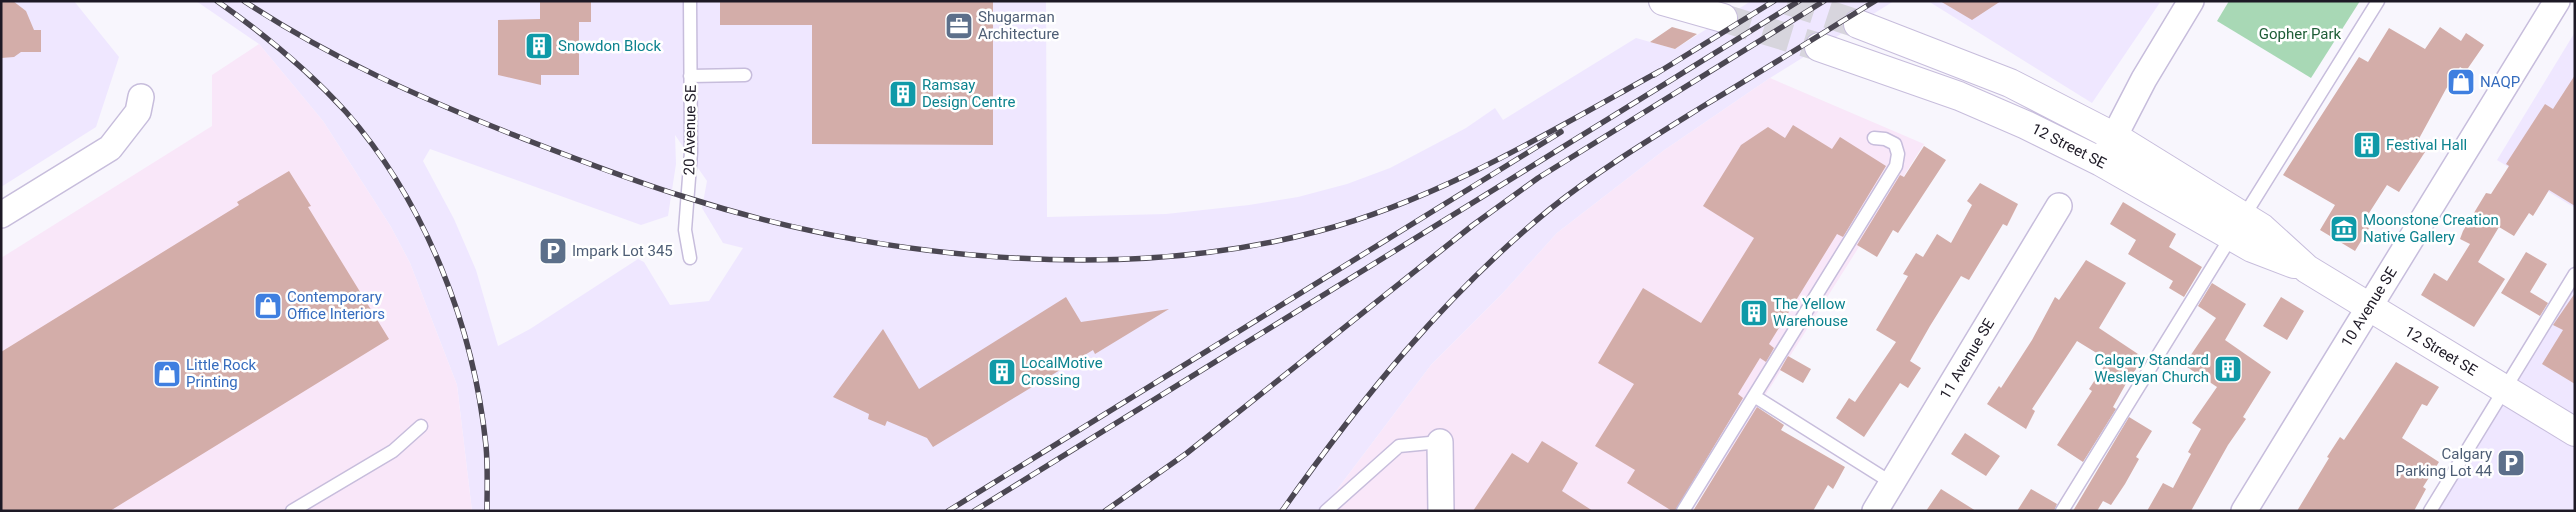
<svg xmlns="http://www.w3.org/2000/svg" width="2576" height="512" viewBox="0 0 2576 512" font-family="Roboto,sans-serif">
<rect width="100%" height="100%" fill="#f8f6fd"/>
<path fill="#efe7ff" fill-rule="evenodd" d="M 1,1 L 74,1 L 119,57 L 96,127 L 1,187 Z
M 196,1 L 1046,1 L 1047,217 L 1166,214 L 1249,205 L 1298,197 L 1347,184 L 1390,168 L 1466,128 L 1495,108 L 1503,120 L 1636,38 L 1675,49 L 1751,1 L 1894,1 L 1770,78 L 1663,151 L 1557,233 L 1502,294 L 1431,365 L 1321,511 L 472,511 L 457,385 L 410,263 L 391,227 L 323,121 L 259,44 ZM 675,135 L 707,181 L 702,208 L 723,243 L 743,248 L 709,301 L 670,305 L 644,262 L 638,259 L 530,329 L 498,346 L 476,270 L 454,219 L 423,161 L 430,149 L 641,225 L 668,216 L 676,164 Z
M 1928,1 L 2161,1 L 2092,103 Z
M 2575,32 L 2575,208 L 2497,160 Z
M 2575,279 L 2575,511 L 2433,511 Z"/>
<path fill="#f9e7f9" d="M 259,44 L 323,121 L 391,227 L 410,263 L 457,385 L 472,511 L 1,511 L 1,258 L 212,126 L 212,75 Z
M 1770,78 L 1924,144 L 1692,511 L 1321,511 L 1431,365 L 1502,294 L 1557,233 L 1663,151 Z"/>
<path fill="#a8d8b5" d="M 2229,1 L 2360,1 L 2311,78 L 2217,21 Z"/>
<path fill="#d3ada9" d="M 1,1 L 13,1 L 26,11 L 34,30 L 41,30 L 41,52 L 21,52 L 14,57 L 1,58 Z
M 540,1 L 591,1 L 591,22 L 579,22 L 579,75 L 541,75 L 541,85 L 498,75 L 498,20 L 540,19 Z
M 720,1 L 993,1 L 993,145 L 812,144 L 812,25 L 720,25 Z
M 1940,1 L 2001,1 L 1972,20 Z
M 1672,27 L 1697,34 L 1675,49 L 1650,42 Z
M 2440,27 L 2461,41 L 2466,33 L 2484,45 L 2466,71 L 2460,67 L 2446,89 L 2415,146 L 2425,152 L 2399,192 L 2387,185 L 2362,224 L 2369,228 L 2355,251 L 2320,230 L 2335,205 L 2283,175 L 2359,57 L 2368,62 L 2389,28 L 2425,49 Z
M 2575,75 L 2575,206 L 2549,190 L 2533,216 L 2529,213 L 2514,236 L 2499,227 L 2478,262 L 2505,279 L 2474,327 L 2421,295 L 2434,273 L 2447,281 L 2470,244 L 2460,239 L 2463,231 L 2486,193 L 2491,194 L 2509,166 L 2506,164 L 2545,104 L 2553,109 Z
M 1793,125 L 1832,149 L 1840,137 L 1886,166 L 1843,237 L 1837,234 L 1769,344 L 1774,348 L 1766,362 L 1760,358 L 1738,394 L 1743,398 L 1675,511 L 1672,511 L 1627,483 L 1635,470 L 1595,446 L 1634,384 L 1598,363 L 1643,288 L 1701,323 L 1754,238 L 1703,206 L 1741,145 L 1768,127 L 1785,138 Z
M 1924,146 L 1946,160 L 1898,233 L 1893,230 L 1877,257 L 1857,245 L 1900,175 L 1904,177 Z
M 289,171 L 311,206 L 308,207 L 389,339 L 110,511 L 1,511 L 1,352 L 239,205 L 237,202 Z
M 1980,183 L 2018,204 L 2007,226 L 2003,224 L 1969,280 L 1961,276 L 1930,326 L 1910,361 L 1921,368 L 1908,388 L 1900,383 L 1864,437 L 1836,418 L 1849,398 L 1855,402 L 1896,342 L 1876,330 L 1908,276 L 1903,274 L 1916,253 L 1923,257 L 1937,234 L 1951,243 L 1972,205 L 1967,201 Z
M 2123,202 L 2176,234 L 2169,247 L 2202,267 L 2184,297 L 2169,288 L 2173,281 L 2128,254 L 2136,240 L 2110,224 Z
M 2526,252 L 2547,264 L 2530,292 L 2548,303 L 2540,316 L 2501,293 Z
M 2086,260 L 2126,283 L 2099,328 L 2144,358 L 2128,380 L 2113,407 L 2116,409 L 2083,462 L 2057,445 L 2092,391 L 2089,389 L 2108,360 L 2077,341 L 2032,409 L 2035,411 L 2026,429 L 1987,404 L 1999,386 L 2001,388 L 2032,340 L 2055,297 L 2059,300 Z
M 2212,283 L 2246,304 L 2225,340 L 2271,372 L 2243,417 L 2246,419 L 2228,445 L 2191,511 L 2147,511 L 2163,483 L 2173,488 L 2191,454 L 2188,452 L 2201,429 L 2192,423 L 2217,387 L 2184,365 L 2216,318 L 2198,306 Z
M 2575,293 L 2575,384 L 2542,364 L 2563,330 L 2553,325 Z
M 1066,297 L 1081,322 L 1169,309 L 1095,354 L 1093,350 L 933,447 L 927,438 L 887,421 L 885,426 L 868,419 L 869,414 L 833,397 L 883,329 L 919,389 Z
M 2281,297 L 2304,311 L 2287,340 L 2263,326 Z
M 1788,356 L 1811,369 L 1803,383 L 1780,370 Z
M 2396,362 L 2439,387 L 2427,406 L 2422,404 L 2402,438 L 2439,462 L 2423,487 L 2426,489 L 2414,511 L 2297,511 L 2329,458 L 2327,457 L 2340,437 L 2344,440 Z
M 1757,407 L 1784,425 L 1781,430 L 1845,467 L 1833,489 L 1828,485 L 1813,511 L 1693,511 Z
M 2129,417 L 2152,431 L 2136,457 L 2139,459 L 2125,484 L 2111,505 L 2103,501 L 2097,511 L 2073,511 Z
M 1965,433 L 2000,456 L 1986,476 L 1951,454 Z
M 1542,441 L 1578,463 L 1562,491 L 1593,511 L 1473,511 L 1512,453 L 1528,463 Z
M 1941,489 L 1976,511 L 1926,511 Z
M 2031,489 L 2057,504 L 2054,511 L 2017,511 Z"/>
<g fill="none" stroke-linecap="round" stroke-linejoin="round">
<path stroke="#d7d5dd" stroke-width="28" stroke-dasharray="28 14" stroke-linecap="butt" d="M 1788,1 L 1858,24
M 1723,18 L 1819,47"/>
<defs>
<path id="service" d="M 690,76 L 745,75
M 2244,216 L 2378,1
M 690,258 L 685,230 L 691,152 L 690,1
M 1754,396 L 1892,483
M 292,511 L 393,451 L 421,426
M 1326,511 L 1399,446 L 1440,442
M 1683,511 L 1896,166 L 1898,154 L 1895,144 L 1885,139 L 1874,138
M 2062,511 L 2231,237
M 2430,511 L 2575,274"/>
<path id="minor" d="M 2101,162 L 2144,79 L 2191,1
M 1,215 L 110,148 L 138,112 L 141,97
M 1440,442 L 1441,511
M 1875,511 L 2059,206
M 2244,511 L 2557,1"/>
<path id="tertiary" d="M 1663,1 L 1723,18
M 1858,24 L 2010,83 L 2115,137 L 2262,228 L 2307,269 L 2575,432
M 1819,47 L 1959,96 L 2026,125 L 2101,162 L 2252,248 L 2294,264"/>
</defs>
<use href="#service" stroke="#c7bddc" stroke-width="15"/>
<use href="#minor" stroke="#c7bddc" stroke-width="28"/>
<use href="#tertiary" stroke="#c7bddc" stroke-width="30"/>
<use href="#service" stroke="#fff" stroke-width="12"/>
<use href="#minor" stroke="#fff" stroke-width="25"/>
<use href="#tertiary" stroke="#fff" stroke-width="28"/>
<defs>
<path id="rail" d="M 217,1 C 264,34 307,69 346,112 C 426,203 474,327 486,446 C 488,467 487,489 487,511
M 244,1 C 328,57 421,98 514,135 C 571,157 627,179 685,197 C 877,259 1122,284 1319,231 C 1440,199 1551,131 1660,71
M 1654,75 L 1774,1
M 948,511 L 1561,132
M 974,511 L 1799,1
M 1105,511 L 1187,453 L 1473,225 L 1538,178 L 1824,1
M 1282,511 C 1360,400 1445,295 1550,209 C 1599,170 1652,138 1705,105 C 1762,71 1818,36 1875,1"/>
</defs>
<use href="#rail" stroke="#4b4752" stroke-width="5.5"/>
<use href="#rail" stroke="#fff" stroke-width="4" stroke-dasharray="11" stroke-linecap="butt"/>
</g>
<defs>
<symbol id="office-square" viewBox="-11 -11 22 22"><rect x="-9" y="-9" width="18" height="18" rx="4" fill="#5c6f8a" stroke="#fff"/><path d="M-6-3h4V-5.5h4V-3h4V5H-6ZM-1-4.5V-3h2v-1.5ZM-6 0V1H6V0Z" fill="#fff"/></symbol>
<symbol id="building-square" viewBox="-11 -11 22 22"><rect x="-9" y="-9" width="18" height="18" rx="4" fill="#0f9aa8" stroke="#fff"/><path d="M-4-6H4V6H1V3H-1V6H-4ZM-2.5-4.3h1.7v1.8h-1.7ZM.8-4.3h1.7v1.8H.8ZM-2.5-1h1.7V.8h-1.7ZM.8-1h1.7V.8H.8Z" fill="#fff"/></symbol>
<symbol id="shop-square" viewBox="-11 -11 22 22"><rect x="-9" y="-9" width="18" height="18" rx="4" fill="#3f7fe0" stroke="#fff"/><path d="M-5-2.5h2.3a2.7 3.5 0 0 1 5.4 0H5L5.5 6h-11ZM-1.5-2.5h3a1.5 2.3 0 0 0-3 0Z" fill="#fff"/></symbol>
<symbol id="museum-square" viewBox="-11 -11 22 22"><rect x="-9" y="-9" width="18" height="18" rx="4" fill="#0f9aa8" stroke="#fff"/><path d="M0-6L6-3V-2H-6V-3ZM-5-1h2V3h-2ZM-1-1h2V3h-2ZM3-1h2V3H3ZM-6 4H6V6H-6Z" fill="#fff"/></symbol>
<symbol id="parking-square" viewBox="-11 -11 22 22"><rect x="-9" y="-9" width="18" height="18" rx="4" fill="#5c6f8a" stroke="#fff"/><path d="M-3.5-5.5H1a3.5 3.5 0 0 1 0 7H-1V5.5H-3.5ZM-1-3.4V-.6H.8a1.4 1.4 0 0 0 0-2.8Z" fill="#fff"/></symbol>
</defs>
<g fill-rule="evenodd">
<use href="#office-square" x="943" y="10" width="32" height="32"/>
<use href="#building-square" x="523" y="30" width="32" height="32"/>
<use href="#shop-square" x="2445" y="66" width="32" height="32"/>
<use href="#building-square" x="887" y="78" width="32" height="32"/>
<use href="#building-square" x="2351" y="129" width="32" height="32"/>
<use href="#museum-square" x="2328" y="213" width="32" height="32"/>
<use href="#parking-square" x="537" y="235" width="32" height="32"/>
<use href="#shop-square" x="252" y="290" width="32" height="32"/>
<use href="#building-square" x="1738" y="297" width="32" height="32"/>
<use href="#building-square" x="2212" y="353" width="32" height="32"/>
<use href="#building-square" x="986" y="356" width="32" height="32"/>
<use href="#shop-square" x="151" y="358" width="32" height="32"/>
<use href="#parking-square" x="2495" y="447" width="32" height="32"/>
</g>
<g text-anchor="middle" stroke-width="5" stroke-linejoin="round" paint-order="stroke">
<g font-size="15" fill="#4e5e75" stroke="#fff" text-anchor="start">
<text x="978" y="22">Shugarman<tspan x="978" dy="17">Architecture</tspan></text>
<text x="572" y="256">Impark Lot 345</text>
<text x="2492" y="459" text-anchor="end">Calgary<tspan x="2492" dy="17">Parking Lot 44</tspan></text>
</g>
<g font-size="15" fill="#1f5d37" stroke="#fff">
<text x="2300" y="39">Gopher Park</text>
</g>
<g font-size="15" fill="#0d838f" stroke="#fff" text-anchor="start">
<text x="558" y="51">Snowdon Block</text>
<text x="922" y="90">Ramsay<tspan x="922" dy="17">Design Centre</tspan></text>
<text x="2386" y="150">Festival Hall</text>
<text x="2363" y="225">Moonstone Creation<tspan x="2363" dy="17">Native Gallery</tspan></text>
<text x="1773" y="309">The Yellow<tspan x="1773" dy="17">Warehouse</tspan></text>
<text x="2209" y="365" text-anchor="end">Calgary Standard<tspan x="2209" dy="17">Wesleyan Church</tspan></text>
<text x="1021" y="368">LocalMotive<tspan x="1021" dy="17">Crossing</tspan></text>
</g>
<g font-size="15" fill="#366cbe" stroke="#fff" text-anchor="start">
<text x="2480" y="87">NAQP</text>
<text x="287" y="302">Contemporary<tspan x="287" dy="17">Office Interiors</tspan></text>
<text x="186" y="370">Little Rock<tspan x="186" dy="17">Printing</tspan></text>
</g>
<g font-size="15" fill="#1d1925" stroke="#fff">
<text transform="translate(690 130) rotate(-89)" y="5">20 Avenue SE</text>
<text transform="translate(2069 146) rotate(27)" y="5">12 Street SE</text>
<text transform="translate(2369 307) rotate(-58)" y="5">10 Avenue SE</text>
<text transform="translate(2441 351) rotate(31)" y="5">12 Street SE</text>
<text transform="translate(1967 359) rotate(-59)" y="5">11 Avenue SE</text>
</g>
</g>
<rect width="2576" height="512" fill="none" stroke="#1d1925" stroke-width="5"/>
</svg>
